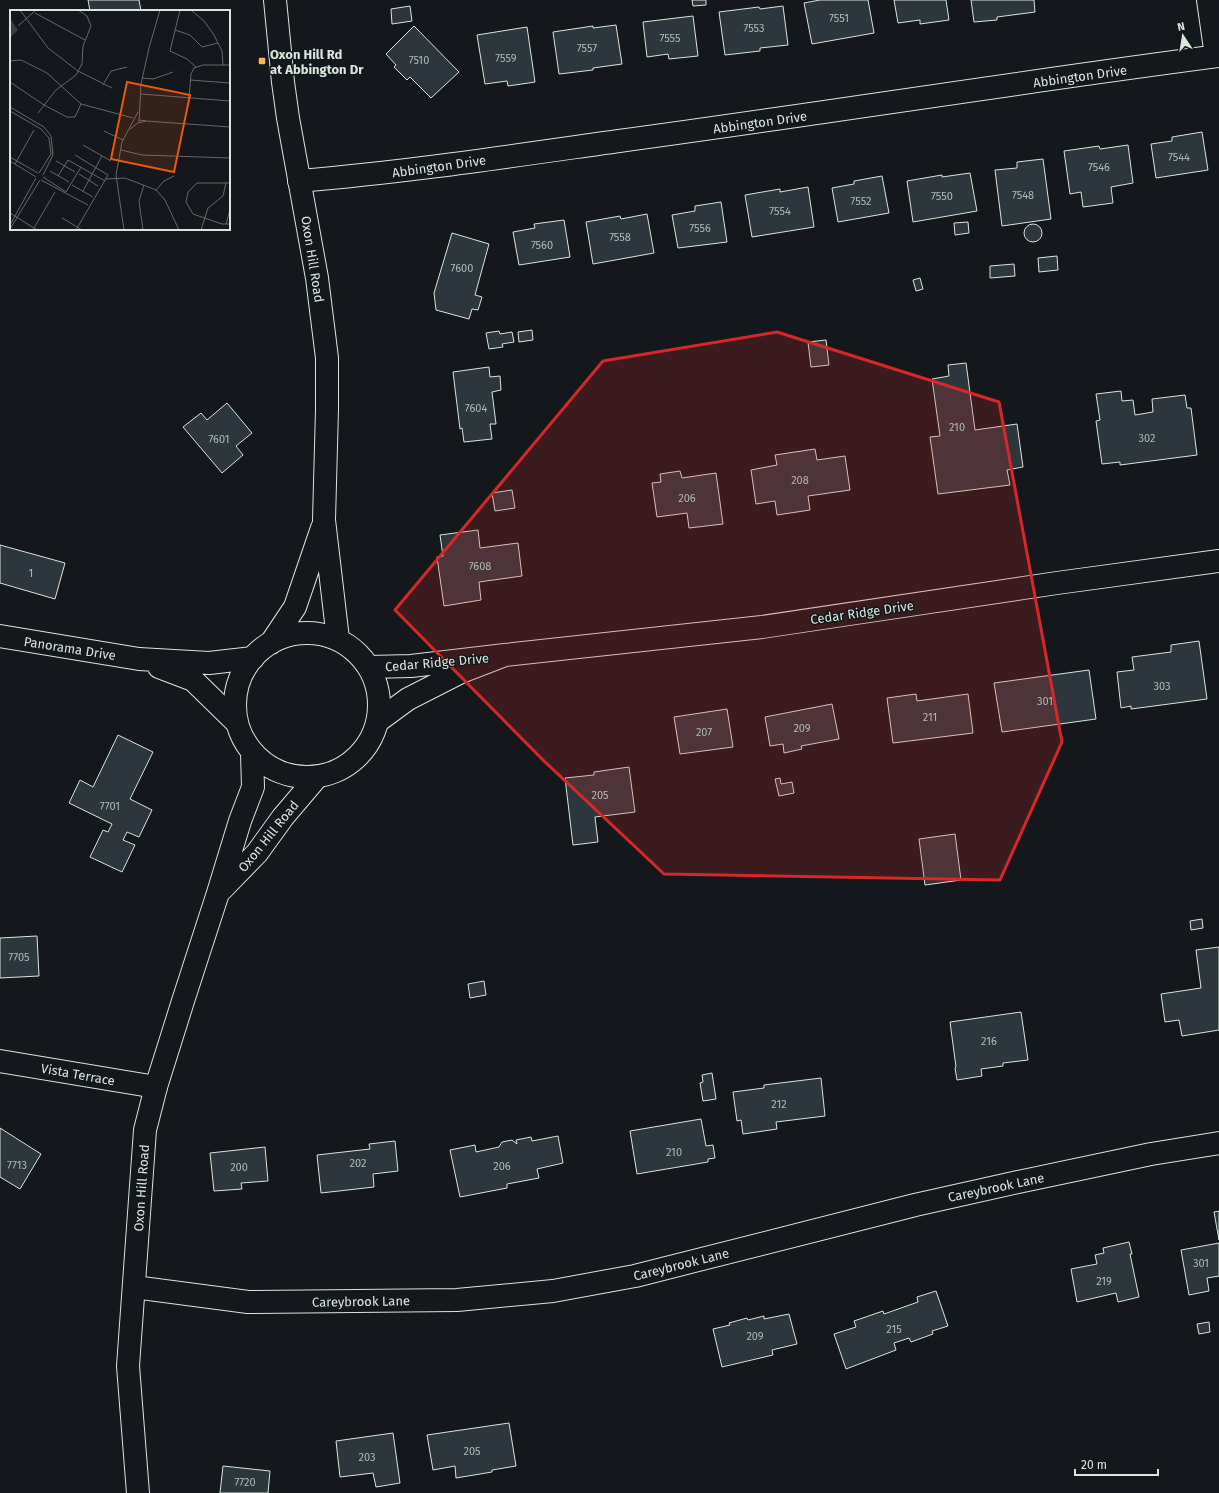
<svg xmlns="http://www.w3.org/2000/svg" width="1219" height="1493" viewBox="0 0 1219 1493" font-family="'Fira Sans',sans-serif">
<rect width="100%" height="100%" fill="#14181c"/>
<path fill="#2c363c" stroke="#d8e6dc" d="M 88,0 L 139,0 L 141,11 L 90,11 Z
M 692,0 L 706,0 L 706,5 L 693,6 Z
M 820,0 L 868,0 L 874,33 L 812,44 L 804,3 Z
M 894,0 L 946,0 L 949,20 L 920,24 L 920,20 L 898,23 Z
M 971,0 L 1034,0 L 1035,12 L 997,17 L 997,20 L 974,22 Z
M 410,6 L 412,21 L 392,24 L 391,9 Z
M 783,6 L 788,45 L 760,48 L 760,51 L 725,55 L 719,12 L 759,7 L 760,9 Z
M 693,16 L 698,56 L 669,59 L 668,54 L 647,57 L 643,22 Z
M 616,25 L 622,64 L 593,68 L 593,70 L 559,74 L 553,32 L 593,26 L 593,28 Z
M 414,26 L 459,72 L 431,98 L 410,77 L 407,80 L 394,67 L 396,65 L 386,54 Z
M 527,27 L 535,82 L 508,86 L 507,81 L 485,84 L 477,35 Z
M 1202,132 L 1208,170 L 1156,178 L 1151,144 L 1172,141 L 1172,137 Z
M 1128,145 L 1133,183 L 1111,187 L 1113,203 L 1083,207 L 1081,192 L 1070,194 L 1064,151 L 1099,146 L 1100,149 Z
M 1043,159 L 1051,219 L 1002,226 L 995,170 L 1017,168 L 1017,162 Z
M 970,173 L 977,211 L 913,222 L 907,181 L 942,175 L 942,177 Z
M 882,176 L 889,213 L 838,222 L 832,188 L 854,184 L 854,181 Z
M 808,187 L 814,227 L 752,237 L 745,195 L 780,189 L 780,192 Z
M 721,202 L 727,242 L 678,248 L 672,215 L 695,211 L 695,206 Z
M 647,214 L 654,253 L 593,264 L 586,222 L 620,216 L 621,219 Z
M 564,220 L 570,257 L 519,265 L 513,232 L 535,228 L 534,224 Z
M 968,222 L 969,233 L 955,235 L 954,223 Z
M1024 233a9 9 0 1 1 18 0a9 9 0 1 1-18 0Z
M 452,233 L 489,244 L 475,295 L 482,297 L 478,310 L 472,309 L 469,319 L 436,310 L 434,293 Z
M 1057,256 L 1058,270 L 1039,272 L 1038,258 Z
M 1014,264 L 1015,276 L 990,278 L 990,266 Z
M 920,278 L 923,289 L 916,291 L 913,280 Z
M 532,330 L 533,340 L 519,342 L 518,332 Z
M 499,331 L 500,334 L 512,332 L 514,342 L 502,344 L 503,347 L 489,349 L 486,333 Z
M 826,340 L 829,365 L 811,367 L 808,342 Z
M 966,363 L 975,430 L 1017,424 L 1023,467 L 1007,470 L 1010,485 L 938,494 L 930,437 L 940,436 L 932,379 L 949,376 L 948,365 Z
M 489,367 L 490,377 L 500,376 L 501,390 L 492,392 L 496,424 L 490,424 L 492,439 L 464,442 L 462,428 L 460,429 L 453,372 Z
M 1121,391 L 1122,401 L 1133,400 L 1135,415 L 1153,412 L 1152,399 L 1185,395 L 1187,408 L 1191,408 L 1197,455 L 1120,465 L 1120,462 L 1102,464 L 1096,421 L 1100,420 L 1096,394 Z
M 227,403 L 252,433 L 236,446 L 243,455 L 222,473 L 183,427 L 201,413 L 207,420 Z
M 815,449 L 817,460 L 845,456 L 850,490 L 808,496 L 810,510 L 777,515 L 775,501 L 756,504 L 751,470 L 777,465 L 775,455 Z
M 680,471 L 682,478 L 716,473 L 723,524 L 689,528 L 687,513 L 657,517 L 652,483 L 661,482 L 660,474 Z
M 512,490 L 515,508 L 495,511 L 492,493 Z
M 478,530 L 480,548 L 518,543 L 522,576 L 479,582 L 481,600 L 444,606 L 437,557 L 443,556 L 440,535 Z
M 0,545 L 65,563 L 55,599 L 0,583 Z
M 1199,641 L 1207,699 L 1131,709 L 1131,706 L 1121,708 L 1117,672 L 1134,670 L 1132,657 L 1171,652 L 1171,645 Z
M 1089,670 L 1096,719 L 1002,732 L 994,683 Z
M 916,694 L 917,701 L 968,694 L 973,733 L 893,743 L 887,698 Z
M 832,704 L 839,739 L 801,746 L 802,749 L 784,753 L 783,744 L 770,746 L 765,717 Z
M 727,709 L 733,747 L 680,754 L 674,717 Z
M 118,735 L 153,752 L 130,799 L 152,810 L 139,837 L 127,832 L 123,840 L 135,845 L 122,872 L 90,857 L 103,830 L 108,832 L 112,824 L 69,803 L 80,780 L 93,787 Z
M 629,767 L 635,812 L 595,817 L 598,842 L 573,845 L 565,778 L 594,775 L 594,772 Z
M 780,778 L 781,784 L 792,782 L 794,793 L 779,796 L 775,779 Z
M 955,834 L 961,880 L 925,885 L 919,839 Z
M 1202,919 L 1203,928 L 1191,930 L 1190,921 Z
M 37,936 L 39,976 L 0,978 L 0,938 Z
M 1219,947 L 1219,1030 L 1182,1036 L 1179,1020 L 1165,1022 L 1161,994 L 1201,988 L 1196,950 Z
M 484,981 L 486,995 L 470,998 L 468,984 Z
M 1021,1012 L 1028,1060 L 1003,1063 L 1003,1066 L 981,1069 L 982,1076 L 957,1080 L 955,1068 L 956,1067 L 950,1022 Z
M 712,1073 L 716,1099 L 703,1101 L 700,1083 L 703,1082 L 702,1075 Z
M 821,1078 L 825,1116 L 776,1122 L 777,1129 L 743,1134 L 741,1120 L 737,1121 L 733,1092 L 764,1088 L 764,1085 Z
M 701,1119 L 706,1146 L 713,1145 L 715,1158 L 708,1159 L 708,1162 L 637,1174 L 630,1131 Z
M 0,1128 L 41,1154 L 20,1189 L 0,1177 Z
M 558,1136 L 563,1163 L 537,1169 L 539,1178 L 507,1184 L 507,1188 L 460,1197 L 450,1150 L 475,1145 L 476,1152 L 499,1147 L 502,1142 L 512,1140 L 517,1144 L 516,1140 L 531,1137 L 532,1141 Z
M 395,1141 L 398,1171 L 373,1174 L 374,1187 L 321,1193 L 317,1155 L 370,1149 L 369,1144 Z
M 265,1147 L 268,1181 L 241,1183 L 242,1189 L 214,1191 L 210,1153 Z
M 1219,1211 L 1219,1240 L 1214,1212 Z
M 1129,1242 L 1132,1254 L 1130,1254 L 1139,1297 L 1118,1302 L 1116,1293 L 1077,1302 L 1071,1269 L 1097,1264 L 1095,1255 L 1104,1253 L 1103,1248 Z
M 1219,1243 L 1219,1276 L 1207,1278 L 1209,1291 L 1189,1295 L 1181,1250 Z
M 936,1291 L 948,1326 L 932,1331 L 933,1334 L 911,1342 L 909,1338 L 894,1343 L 896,1350 L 846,1369 L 834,1334 L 856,1327 L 854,1321 L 883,1311 L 884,1314 L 918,1302 L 917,1297 Z
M 789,1314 L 797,1344 L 772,1350 L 773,1355 L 722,1367 L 713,1329 L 730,1325 L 729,1323 L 747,1318 L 748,1320 L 764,1316 L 764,1319 Z
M 1209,1322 L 1210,1332 L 1199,1334 L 1197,1324 Z
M 509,1423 L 516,1466 L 492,1470 L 492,1472 L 456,1478 L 455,1466 L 433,1470 L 427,1435 Z
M 393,1433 L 400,1483 L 376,1487 L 373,1473 L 340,1477 L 336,1441 Z
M 223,1466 L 270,1471 L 268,1493 L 220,1493 Z"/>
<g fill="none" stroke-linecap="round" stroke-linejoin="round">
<defs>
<path id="street" d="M 1208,0 L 1216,56
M 299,181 C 406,172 512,156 619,141 C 819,114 1019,82 1219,56
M 0,636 L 139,659 L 209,663 L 253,658
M 505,655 L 762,627 L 1057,583 L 1219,561
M 159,667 L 193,680 L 236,722
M 369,667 L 411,666 L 505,655 L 461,672 L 408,699 L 378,721
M 0,1061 L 156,1087
M 134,1287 L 248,1302 L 457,1300 L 553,1291 L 635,1276 L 915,1205 L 1018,1182 L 1151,1154 L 1219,1143"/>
<path id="secondary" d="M 275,0 L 283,82 L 288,118 L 317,278 L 327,358 L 327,409 L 324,520 L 338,639
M235 705a72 72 0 1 1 144 0a72 72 0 1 1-144 0Z
M 271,643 L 295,607 L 322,528
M 222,889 L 257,853 L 283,817 L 317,777
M 138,1493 L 128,1366 L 145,1130 L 156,1087 L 183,1001 L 218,893 L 240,821 L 253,787 L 252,753"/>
</defs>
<use href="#street" stroke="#d8e6dc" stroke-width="24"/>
<use href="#secondary" stroke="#d8e6dc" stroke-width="24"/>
<use href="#street" stroke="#14181c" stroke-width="22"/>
<use href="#secondary" stroke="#14181c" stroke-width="22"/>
</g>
<path fill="#d62828" fill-opacity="0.2" stroke="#d62828" stroke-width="3" stroke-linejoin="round" d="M 777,332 L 999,402 L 1062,742 L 1000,880 L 664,874 L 543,760 L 395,610 L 603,361 Z"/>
<rect fill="#ffb74d" stroke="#14181c" stroke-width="1.5" x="258" y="57" width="8" height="8" rx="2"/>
<g text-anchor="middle" stroke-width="3" stroke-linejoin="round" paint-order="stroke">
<g font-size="11" fill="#adbab4">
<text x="839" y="22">7551</text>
<text x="754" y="32">7553</text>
<text x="670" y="42">7555</text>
<text x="587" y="52">7557</text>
<text x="506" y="62">7559</text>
<text x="419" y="64">7510</text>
<text x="1179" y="161">7544</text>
<text x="1099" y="171">7546</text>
<text x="1023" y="199">7548</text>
<text x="942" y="200">7550</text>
<text x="861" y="205">7552</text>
<text x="780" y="215">7554</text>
<text x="700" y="232">7556</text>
<text x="620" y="241">7558</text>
<text x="542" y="249">7560</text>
<text x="462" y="272">7600</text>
<text x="476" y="412">7604</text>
<text x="957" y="431">210</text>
<text x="1147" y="442">302</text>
<text x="219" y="443">7601</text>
<text x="800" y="484">208</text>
<text x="687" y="502">206</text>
<text x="480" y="570">7608</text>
<text x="31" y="577">1</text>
<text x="1162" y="690">303</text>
<text x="1045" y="705">301</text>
<text x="930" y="721">211</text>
<text x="802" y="732">209</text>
<text x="704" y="736">207</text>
<text x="600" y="799">205</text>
<text x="110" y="810">7701</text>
<text x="19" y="961">7705</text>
<text x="989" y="1045">216</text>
<text x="779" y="1108">212</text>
<text x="674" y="1156">210</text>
<text x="358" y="1167">202</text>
<text x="17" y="1169">7713</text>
<text x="502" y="1170">206</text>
<text x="239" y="1171">200</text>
<text x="1201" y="1267">301</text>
<text x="1104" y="1285">219</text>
<text x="894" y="1333">215</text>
<text x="755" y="1340">209</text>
<text x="472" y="1455">205</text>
<text x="367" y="1461">203</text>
<text x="245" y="1486">7720</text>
</g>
<g font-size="13" font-weight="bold" fill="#d8e6dc" stroke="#14181c" text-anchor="start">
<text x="270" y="59">Oxon Hill Rd<tspan x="270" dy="15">at Abbington Dr</tspan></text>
</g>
<g font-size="13" fill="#d8e6dc" stroke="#14181c">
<text transform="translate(1080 76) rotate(-8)" y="5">Abbington Drive</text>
<text transform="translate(760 122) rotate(-8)" y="5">Abbington Drive</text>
<text transform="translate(439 166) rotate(-8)" y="5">Abbington Drive</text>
<text transform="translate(313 259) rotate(81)" y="5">Oxon Hill Road</text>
<text transform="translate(862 612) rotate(-8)" y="5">Cedar Ridge Drive</text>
<text transform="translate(70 648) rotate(9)" y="5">Panorama Drive</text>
<text transform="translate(437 662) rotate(-5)" y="5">Cedar Ridge Drive</text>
<text transform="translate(268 836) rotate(-51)" y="5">Oxon Hill Road</text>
<text transform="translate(78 1074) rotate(10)" y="5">Vista Terrace</text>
<text transform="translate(996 1187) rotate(-12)" y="5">Careybrook Lane</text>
<text transform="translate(141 1188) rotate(-86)" y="5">Oxon Hill Road</text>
<text transform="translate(681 1264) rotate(-14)" y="5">Careybrook Lane</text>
<text transform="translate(361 1301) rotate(-1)" y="5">Careybrook Lane</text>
</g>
</g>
<g transform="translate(10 10)">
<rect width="220" height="220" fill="#14181c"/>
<path d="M 0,8 L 8,20 L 0,28 Z" fill="#363b3e"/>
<path fill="none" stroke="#626a69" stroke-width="1" d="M 10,0 L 38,38 L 68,61 L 102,78M 170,0 L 160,41 L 177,49 L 186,57M 181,0 L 194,11 L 204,25 L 212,41 L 213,55M 25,3 L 75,30M 8,16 L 26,0M 165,20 L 180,25 L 192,37 L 208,33M 139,38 L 150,0M 0,51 L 11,50 L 37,63 L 71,94 L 123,108M 132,68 L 143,69 L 163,62M 180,70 L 220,73M 0,72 L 34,95 L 57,107 L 65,107 L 71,94M 93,75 L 101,61 L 117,57M 131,84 L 220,91M 179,88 L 181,64 L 184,58 L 193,55 L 220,55M 0,97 L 34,117 L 41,126 L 43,145 L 33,165M 0,101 L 31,119 L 39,128 L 41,144 L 29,163M 28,103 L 46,80 L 66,65 L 72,54 L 73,36 L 81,16 L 77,6 L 68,0M 136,111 L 220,117M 129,113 L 136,111 L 129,110M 120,119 L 129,112 L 131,74 L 139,38M 94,121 L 113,130M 73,135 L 101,151M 111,140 L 132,145 L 220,148M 65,145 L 98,165 L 66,220M 0,147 L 28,163M 0,151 L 26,167M 46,151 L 65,162M 5,154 L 24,120M 40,161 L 59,172M 69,164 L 88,176M 48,166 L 58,150 L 95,171M 33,167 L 56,182M 96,169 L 115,168 L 146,180 L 155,190 L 169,220M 31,170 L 78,195M 220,173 L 187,173 L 178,182 L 176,192 L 183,204 L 212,214 L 220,214M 62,175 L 83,187M 146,180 L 154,171 L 164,166M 73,181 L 92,146M 56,182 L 71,157M 0,203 L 27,220M 52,208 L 72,220M 216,214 L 220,200M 0,215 L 26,168M 24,218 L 45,182M 0,219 L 30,170M 114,220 L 106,165 L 112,132 L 128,102M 133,220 L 129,191 L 134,175M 191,220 L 198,198 L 213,186 L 216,173"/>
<path fill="#e8590c" fill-opacity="0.15" stroke="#e8590c" stroke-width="2" d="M 117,72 L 180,85 L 164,162 L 101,149 Z"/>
<rect width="220" height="220" fill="none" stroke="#d8e6dc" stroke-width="2"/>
</g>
<g transform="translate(1183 36) rotate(348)" stroke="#14181c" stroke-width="3" paint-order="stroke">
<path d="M0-3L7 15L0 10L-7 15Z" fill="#d8e6dc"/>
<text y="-6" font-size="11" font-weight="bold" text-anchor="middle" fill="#d8e6dc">N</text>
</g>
<path d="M1075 1469v6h83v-6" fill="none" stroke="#d8e6dc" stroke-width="2"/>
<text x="1081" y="1469" font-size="12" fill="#d8e6dc" stroke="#14181c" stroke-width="3" paint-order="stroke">20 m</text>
</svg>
